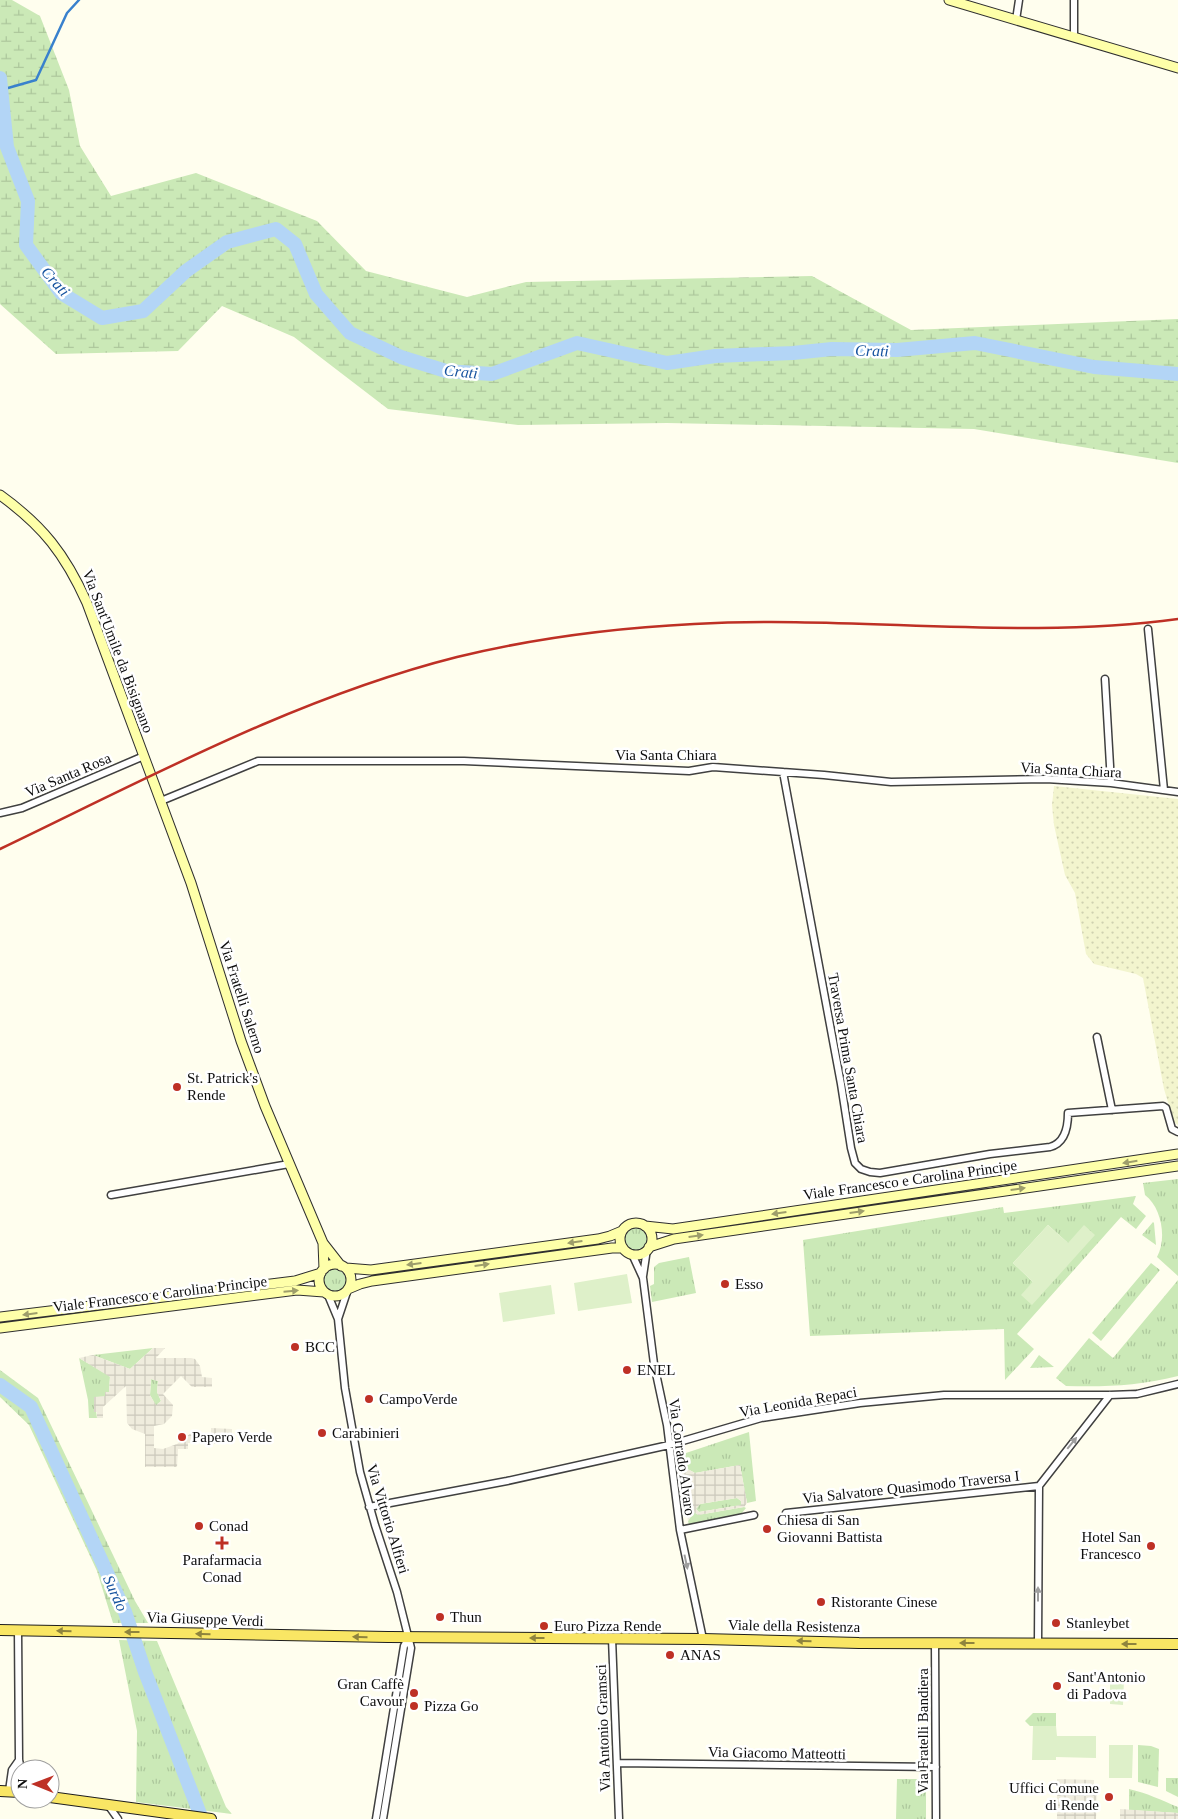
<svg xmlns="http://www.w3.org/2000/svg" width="1178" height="1819" viewBox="0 0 1178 1819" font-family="'Times New Roman',serif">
<defs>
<pattern id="farmland-dots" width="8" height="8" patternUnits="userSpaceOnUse" patternTransform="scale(1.25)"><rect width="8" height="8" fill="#f3f5ce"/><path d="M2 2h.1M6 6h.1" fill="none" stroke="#cfd1b0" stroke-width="1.8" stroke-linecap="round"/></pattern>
<pattern id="grass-tufts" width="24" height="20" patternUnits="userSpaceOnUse" patternTransform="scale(1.25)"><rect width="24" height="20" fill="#cbe9b7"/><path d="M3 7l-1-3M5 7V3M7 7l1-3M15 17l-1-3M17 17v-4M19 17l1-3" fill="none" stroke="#adc79c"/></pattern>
<pattern id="wetland-marsh" width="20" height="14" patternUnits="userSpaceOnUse" patternTransform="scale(1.25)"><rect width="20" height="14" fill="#cbe9b7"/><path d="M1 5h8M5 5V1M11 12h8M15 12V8" fill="none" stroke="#adc79c"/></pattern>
<pattern id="plaza-grid" width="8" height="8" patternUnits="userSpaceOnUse" patternTransform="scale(1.25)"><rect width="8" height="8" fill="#efecdd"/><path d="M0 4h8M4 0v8" fill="none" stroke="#ccc9bc"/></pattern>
</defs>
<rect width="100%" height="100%" fill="#fffeee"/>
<path fill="url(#farmland-dots)" d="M 1054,786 L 1178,799 L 1178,1125 L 1174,1122 L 1164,1089 L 1143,978 L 1136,974 L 1094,964 L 1086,954 L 1075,893 L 1065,875 L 1054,825 L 1052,805 Z"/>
<path fill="url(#grass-tufts)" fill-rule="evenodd" d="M 1178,1179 L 1178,1276 L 1157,1257 C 1167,1239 1162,1208 1145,1195 L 1143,1183 Z
M 1136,1196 L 1133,1204 L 1146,1216 L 1136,1229 L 1121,1217 L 1017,1334 L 1034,1349 L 1005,1380 L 1004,1329 L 810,1336 L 803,1240 L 1003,1207 L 1004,1213 ZM 1048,1225 L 1068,1243 L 1021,1295 L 1033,1282 L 1013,1263 Z
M 1153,1222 L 1154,1223 L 1156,1245 L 1142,1235 Z
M624 1239a12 12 0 1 1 24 0a12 12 0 1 1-24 0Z
M 689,1257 L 696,1293 L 652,1302 L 650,1286 L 654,1284 L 654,1267 L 659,1263 Z
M 1151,1263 L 1160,1270 L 1101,1341 L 1092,1333 Z
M322 1281a12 12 0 1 1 24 0a12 12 0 1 1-24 0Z
M 1178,1280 L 1178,1376 C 1138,1386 1106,1387 1066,1386 L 1056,1378 L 1089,1338 L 1113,1358 Z
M 153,1348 L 130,1369 L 93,1355 Z
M 1039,1355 L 1054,1367 L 1030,1368 Z
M 79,1358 L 110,1376 L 109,1392 L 105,1397 L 94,1397 L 97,1418 L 89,1418 L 88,1400 Z
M 151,1379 L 158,1381 L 157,1392 L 161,1401 L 156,1406 L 150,1395 Z
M 749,1432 L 756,1501 L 747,1503 L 740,1465 L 695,1473 L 678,1464 L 677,1456 Z
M 737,1498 L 741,1501 L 741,1505 L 699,1512 L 696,1509 L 700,1504 Z
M 744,1507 L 746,1508 L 741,1514 L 689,1525 L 688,1521 L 694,1512 L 698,1515 Z
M 119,1640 L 157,1641 L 226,1807 L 232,1814 L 136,1802 L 137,1731 Z
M 1033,1713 L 1056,1713 L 1056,1726 L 1030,1726 L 1025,1721 Z
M 1138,1745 L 1151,1746 L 1159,1749 L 1158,1787 L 1138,1782 Z
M 1166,1778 L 1178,1778 L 1178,1797 L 1166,1791 Z
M 897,1779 L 926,1779 L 926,1819 L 896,1819 Z
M 1129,1789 C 1147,1793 1161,1800 1178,1807 L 1178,1813 L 1129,1810 Z"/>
<path fill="url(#wetland-marsh)" d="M 0,0 L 12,0 L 40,16 L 69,90 L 80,146 L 111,196 L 196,173 L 317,221 L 366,271 L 467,297 L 526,282 L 812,276 L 911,330 L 1178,319 L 1178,463 L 974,429 L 667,423 L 518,425 L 388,409 L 294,337 L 222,306 L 178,351 L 56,354 L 0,304 Z
M 0,1370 L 38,1398 L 135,1601 L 148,1623 L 113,1623 L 97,1571 L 29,1425 L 0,1397 Z"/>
<path fill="#def0c9" d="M 1048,1225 L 1068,1243 L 1084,1225 L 1095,1235 L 1032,1305 L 1021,1295 L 1033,1282 L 1013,1263 Z
M 627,1274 L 632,1303 L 578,1311 L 574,1283 Z
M 551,1285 L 555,1314 L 503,1322 L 499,1293 Z
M 1110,1679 L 1124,1679 L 1123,1705 L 1110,1704 Z
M 1033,1726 L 1056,1726 L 1057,1736 L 1096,1736 L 1096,1758 L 1056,1757 L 1056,1760 L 1032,1760 Z
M 1109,1745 L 1133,1745 L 1132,1778 L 1109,1778 Z"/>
<path fill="url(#plaza-grid)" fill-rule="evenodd" d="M 153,1348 L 165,1348 L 156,1358 L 191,1358 L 195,1359 L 200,1366 L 202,1377 L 212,1378 L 212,1387 L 192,1387 L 181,1376 L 163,1394 L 173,1405 L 172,1416 L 164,1424 L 154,1426 L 154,1448 L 163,1449 L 177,1444 L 191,1433 L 211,1434 L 211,1428 L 232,1429 L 232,1444 L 188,1443 L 188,1449 L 178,1449 L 177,1467 L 145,1467 L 145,1434 L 132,1429 L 127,1423 L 126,1386 L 103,1407 L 103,1418 L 97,1418 L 97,1412 L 94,1412 L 94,1397 L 105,1396 L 105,1392 L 109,1392 L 110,1377 L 79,1358 L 93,1355 L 130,1369 ZM 151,1379 L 158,1381 L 157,1392 L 161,1401 L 156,1405 L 150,1395 Z
M 678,1464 L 695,1473 L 740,1465 L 747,1503 L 744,1507 L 698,1515 L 694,1512 L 688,1521 ZM 737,1498 L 741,1501 L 741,1505 L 699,1512 L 696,1509 L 700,1504 Z
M 1057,1779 L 1094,1780 L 1094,1784 L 1097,1784 L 1096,1819 L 1057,1819 Z
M 1120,1809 L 1178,1813 L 1178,1819 L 1120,1819 Z"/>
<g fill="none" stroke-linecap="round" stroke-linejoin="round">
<path stroke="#3981cd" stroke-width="2.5" d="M 1,90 L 36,80 L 67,13 L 79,0"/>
<path stroke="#b3d5f6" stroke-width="14" d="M 0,78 L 7,147 L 28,201 L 26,245 L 61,293 L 102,318 L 143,311 L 186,271 L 227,242 L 276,229 L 295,244 L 316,294 L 350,333 L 401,357 L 446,371 L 492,374 L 577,343 L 667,363 L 715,356 L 793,353 L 832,349 L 897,350 L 975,343 L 1094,367 L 1178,374
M 0,1385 L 31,1407 L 125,1612 L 145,1672 L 202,1819"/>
<defs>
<path id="street" d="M 1074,0 L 1074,37
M 1016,20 L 1019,0
M 1148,629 L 1164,790
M 1105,679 L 1111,783
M 783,772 L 841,1084 L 851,1148 L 855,1163 L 861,1169 L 870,1172 L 880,1173 L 990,1154 L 1050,1147 C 1065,1143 1068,1126 1068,1113 L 1163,1106 L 1166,1108 L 1172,1129 L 1178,1132
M 161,801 L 258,761 L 464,761 L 689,771 L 713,767 L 824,775 L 891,782 L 1046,779 L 1111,783 L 1178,792
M 0,813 L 22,808 L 144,756
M 1097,1037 L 1112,1110
M 111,1195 L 289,1164
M 632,1254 L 643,1278 L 654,1364 L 667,1425 L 680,1530 L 703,1639
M 643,1276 L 647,1249
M 328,1295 L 338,1319 L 345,1388 L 360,1472 L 375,1525 L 397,1592 L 411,1648 L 383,1819
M 338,1319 L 348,1289
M 369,1507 L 507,1481 L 669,1445 L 761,1418 L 860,1403 L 944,1395 L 1110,1395 L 1137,1394 L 1178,1384
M 786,1513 L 1039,1486
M 680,1530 L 754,1515
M 18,1630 L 19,1760 L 21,1769
M 612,1638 L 619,1819
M 935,1643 L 936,1819
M 1038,1643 L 1039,1486 L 1110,1395
M 617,1763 L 936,1767
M 9,1791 L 12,1770 L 19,1760
M 108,1805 L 118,1819
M 376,1819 L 404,1646 L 409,1637"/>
<path id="secondary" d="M 949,0 L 1178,68
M 0,495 C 43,526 65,554 87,603 L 191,883 L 241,1041 L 265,1106 L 323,1243 L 341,1266
M620 1239a16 16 0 1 1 32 0a16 16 0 1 1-32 0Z
M 645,1226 L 673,1229 L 1178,1154
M 323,1243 L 324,1269
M 649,1247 L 674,1239 L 1178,1166
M319 1280a16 16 0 1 1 32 0a16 16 0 1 1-32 0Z
M 346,1268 L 371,1270 L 598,1239 L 610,1236 L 622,1231
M 348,1289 L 360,1284 L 372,1281 L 612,1248 L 623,1248
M 0,1317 L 295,1281 L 321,1273
M 0,1328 L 297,1290 L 324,1292"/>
<path id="primary" d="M 0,1630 L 388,1637 L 703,1639 L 859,1643 L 1178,1644
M 0,1791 L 20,1792
M 50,1797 L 211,1819"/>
</defs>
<use href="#street" stroke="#404040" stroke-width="9"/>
<use href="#secondary" stroke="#2f2f2f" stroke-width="11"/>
<use href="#primary" stroke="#1e1e1e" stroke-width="12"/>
<use href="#street" stroke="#fff" stroke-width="6"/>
<use href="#secondary" stroke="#feffa9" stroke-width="9"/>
<use href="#primary" stroke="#f9e664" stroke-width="10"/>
<path stroke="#be3025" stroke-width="2.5" d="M 0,849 C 148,778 298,697 457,657 C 535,638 614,628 694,624 C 855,615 1017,641 1178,619"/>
</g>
<defs><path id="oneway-solid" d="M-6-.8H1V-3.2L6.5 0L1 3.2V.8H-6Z" transform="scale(1.25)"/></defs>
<g fill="#9e9e6b">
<use href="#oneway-solid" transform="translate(1130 1162) rotate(171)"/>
<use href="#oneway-solid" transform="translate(1018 1189) rotate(-8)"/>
<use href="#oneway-solid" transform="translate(857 1212) rotate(-8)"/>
<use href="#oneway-solid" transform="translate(779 1213) rotate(172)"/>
<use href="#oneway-solid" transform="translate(696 1236) rotate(-8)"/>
<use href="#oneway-solid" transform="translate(575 1242) rotate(172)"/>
<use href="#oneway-solid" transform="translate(414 1264) rotate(173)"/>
<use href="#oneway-solid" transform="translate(482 1265) rotate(-8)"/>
<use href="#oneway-solid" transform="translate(291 1291) rotate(-5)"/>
<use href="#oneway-solid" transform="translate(30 1314) rotate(173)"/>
</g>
<g fill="#9e9e9e">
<use href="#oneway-solid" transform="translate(1072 1443) rotate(-51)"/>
<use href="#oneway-solid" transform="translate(686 1562) rotate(78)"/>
<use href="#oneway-solid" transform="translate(1038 1594) rotate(-90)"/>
</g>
<g fill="#8f843d">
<use href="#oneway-solid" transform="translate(64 1631) rotate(-179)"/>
<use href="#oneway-solid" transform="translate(132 1632) rotate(-180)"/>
<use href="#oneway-solid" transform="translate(203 1634) rotate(-178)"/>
<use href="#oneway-solid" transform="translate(360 1637) rotate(-179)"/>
<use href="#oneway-solid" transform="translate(537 1638) rotate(-180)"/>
<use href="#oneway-solid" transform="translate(804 1641) rotate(-179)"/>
<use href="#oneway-solid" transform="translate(967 1643) rotate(180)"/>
<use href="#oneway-solid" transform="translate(1129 1644) rotate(-180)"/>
</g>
<g fill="#be3025" stroke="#fff" stroke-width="2">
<circle cx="177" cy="1087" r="5"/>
<circle cx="725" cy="1284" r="5"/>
<circle cx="295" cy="1347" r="5"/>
<circle cx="627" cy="1370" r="5"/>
<circle cx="369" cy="1399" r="5"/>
<circle cx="322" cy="1433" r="5"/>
<circle cx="182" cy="1437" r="5"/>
<circle cx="199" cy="1526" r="5"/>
<circle cx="767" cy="1529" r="5"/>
<path d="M219.5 1535.5h5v5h5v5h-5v5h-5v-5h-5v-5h5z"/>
<circle cx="1151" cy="1546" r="5"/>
<circle cx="821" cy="1602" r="5"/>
<circle cx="440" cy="1617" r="5"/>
<circle cx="1056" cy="1623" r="5"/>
<circle cx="544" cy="1626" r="5"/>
<circle cx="670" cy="1655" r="5"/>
<circle cx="1057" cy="1686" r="5"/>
<circle cx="414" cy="1693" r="5"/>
<circle cx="414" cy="1706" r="5"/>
<circle cx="1109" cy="1797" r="5"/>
</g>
<g text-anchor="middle" stroke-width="5" stroke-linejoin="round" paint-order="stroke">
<g font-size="15" fill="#0d0d0d" stroke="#fff">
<text transform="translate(118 651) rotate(69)" y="5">Via Sant'Umile da Bisignano</text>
<text x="666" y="760">Via Santa Chiara</text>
<text transform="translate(1071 770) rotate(3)" y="5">Via Santa Chiara</text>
<text transform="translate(68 775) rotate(-23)" y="5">Via Santa Rosa</text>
<text transform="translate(242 997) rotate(72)" y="5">Via Fratelli Salerno</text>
<text transform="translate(848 1058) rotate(80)" y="5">Traversa Prima Santa Chiara</text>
<text transform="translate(910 1180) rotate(-8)" y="5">Viale Francesco e Carolina Principe</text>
<text transform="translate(160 1294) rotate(-7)" y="5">Viale Francesco e Carolina Principe</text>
<text transform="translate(798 1402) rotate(-10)" y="5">Via Leonida Repaci</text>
<text transform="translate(682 1457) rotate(82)" y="5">Via Corrado Alvaro</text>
<text transform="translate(911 1487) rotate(-6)" y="5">Via Salvatore Quasimodo Traversa I</text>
<text transform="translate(388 1519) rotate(73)" y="5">Via Vittorio Alfieri</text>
<text transform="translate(205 1619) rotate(2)" y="5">Via Giuseppe Verdi</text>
<text transform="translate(794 1626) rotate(1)" y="5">Viale della Resistenza</text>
<text transform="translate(603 1728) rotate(-92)" y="5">Via Antonio Gramsci</text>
<text transform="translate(923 1731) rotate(-90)" y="5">Via Fratelli Bandiera</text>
<text transform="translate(777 1753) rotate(1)" y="5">Via Giacomo Matteotti</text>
</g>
<g font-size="15" fill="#0d0d0d" stroke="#fff" text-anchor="start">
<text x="187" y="1083">St. Patrick's<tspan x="187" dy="17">Rende</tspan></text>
<text x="735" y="1289">Esso</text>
<text x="305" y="1352">BCC</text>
<text x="637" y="1375">ENEL</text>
<text x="379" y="1404">CampoVerde</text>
<text x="332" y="1438">Carabinieri</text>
<text x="192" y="1442">Papero Verde</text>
<text x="777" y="1525">Chiesa di San<tspan x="777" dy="17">Giovanni Battista</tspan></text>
<text x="209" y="1531">Conad</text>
<text x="1141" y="1542" text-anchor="end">Hotel San<tspan x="1141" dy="17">Francesco</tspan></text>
<text x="222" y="1565" text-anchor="middle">Parafarmacia<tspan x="222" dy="17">Conad</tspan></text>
<text x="831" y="1607">Ristorante Cinese</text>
<text x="450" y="1622">Thun</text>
<text x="1066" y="1628">Stanleybet</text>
<text x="554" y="1631">Euro Pizza Rende</text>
<text x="680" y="1660">ANAS</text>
<text x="1067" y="1682">Sant'Antonio<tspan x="1067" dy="17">di Padova</tspan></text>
<text x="404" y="1689" text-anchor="end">Gran Caffè<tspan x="404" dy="17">Cavour</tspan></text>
<text x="424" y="1711">Pizza Go</text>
<text x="1099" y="1793" text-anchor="end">Uffici Comune<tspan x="1099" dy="17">di Rende</tspan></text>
</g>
<g font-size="16" font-style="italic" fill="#16539f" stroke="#fff">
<text transform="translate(56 281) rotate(48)" y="6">Crati</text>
<text transform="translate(872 350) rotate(1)" y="6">Crati</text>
<text transform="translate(461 371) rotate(6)" y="6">Crati</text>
<text transform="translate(116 1593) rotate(66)" y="6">Surdo</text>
</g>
</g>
<g transform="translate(35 1784) rotate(271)"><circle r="24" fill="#ffffff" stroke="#9e9e9e"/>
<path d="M0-4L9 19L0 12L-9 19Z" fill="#be3025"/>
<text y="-8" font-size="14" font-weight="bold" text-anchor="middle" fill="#0d0d0d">N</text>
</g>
</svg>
